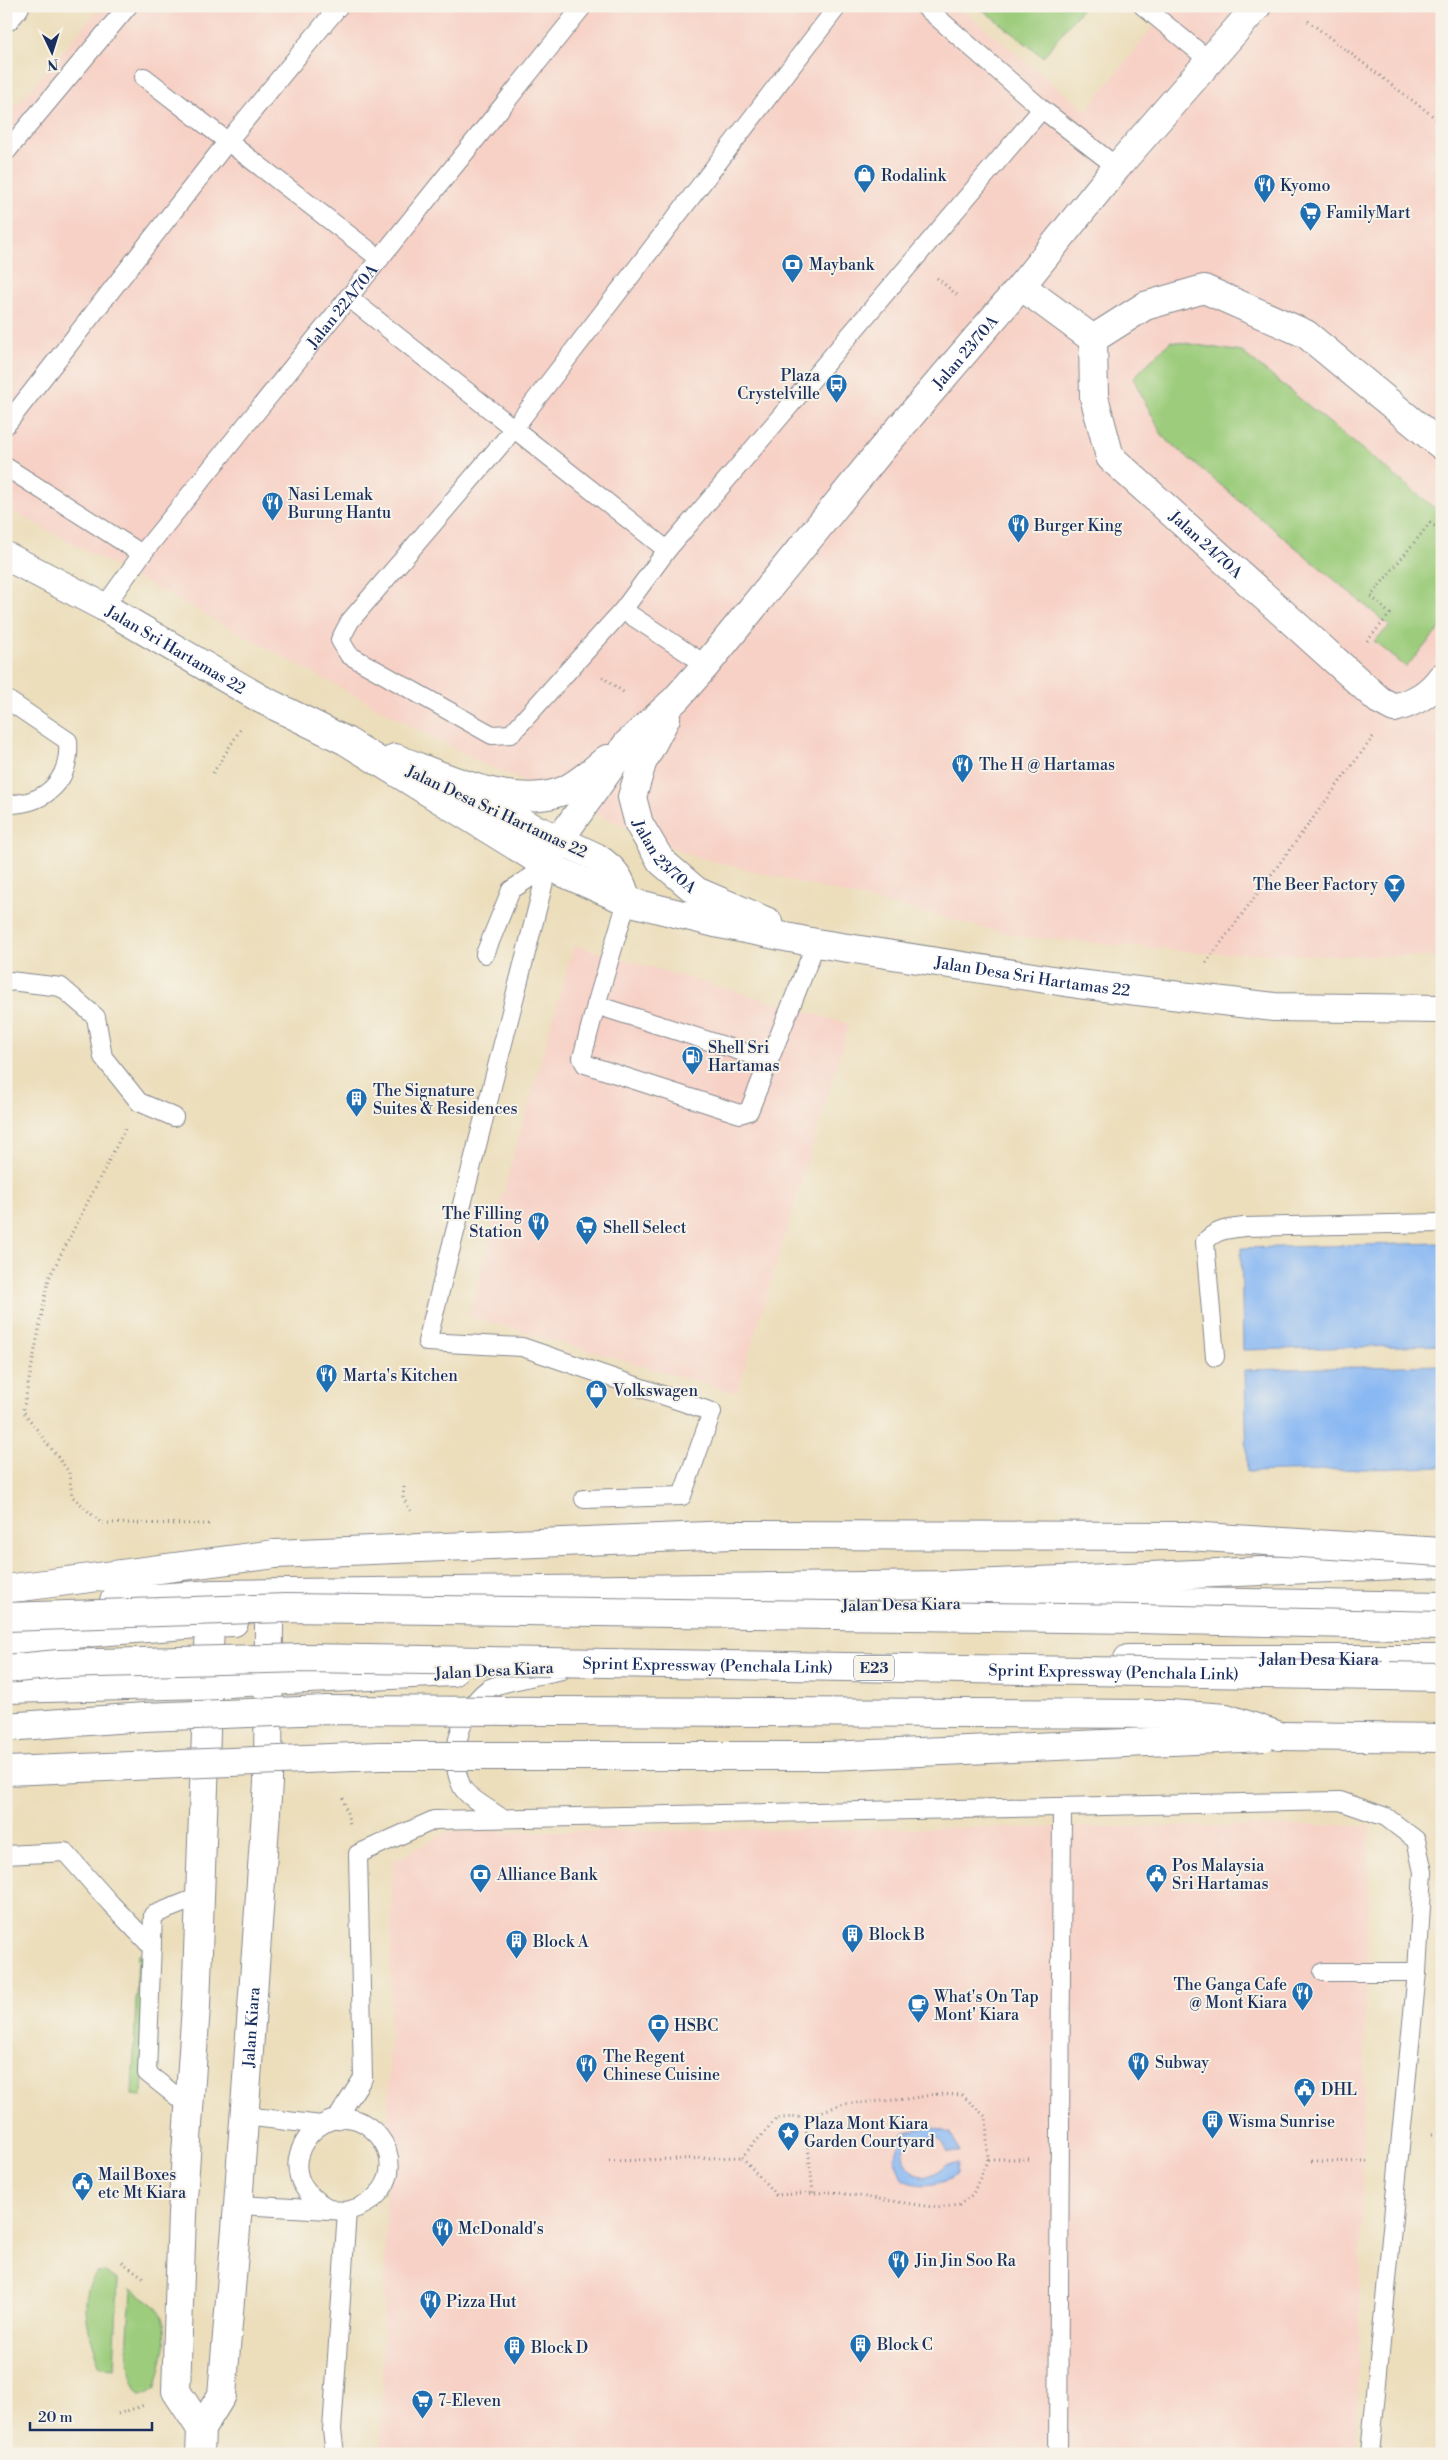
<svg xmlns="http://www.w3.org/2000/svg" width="1448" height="2460" viewBox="0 0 1448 2460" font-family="'Libre Bodoni',serif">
<rect width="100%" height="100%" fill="#f7f3e8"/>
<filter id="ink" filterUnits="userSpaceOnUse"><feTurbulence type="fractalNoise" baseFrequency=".02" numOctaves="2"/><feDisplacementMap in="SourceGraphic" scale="10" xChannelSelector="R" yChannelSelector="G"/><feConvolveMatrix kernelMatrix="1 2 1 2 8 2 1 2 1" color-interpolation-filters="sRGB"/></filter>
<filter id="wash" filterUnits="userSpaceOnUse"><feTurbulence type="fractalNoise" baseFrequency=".0096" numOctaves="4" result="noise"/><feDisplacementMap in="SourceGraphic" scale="20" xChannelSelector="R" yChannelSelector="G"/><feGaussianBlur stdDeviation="1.12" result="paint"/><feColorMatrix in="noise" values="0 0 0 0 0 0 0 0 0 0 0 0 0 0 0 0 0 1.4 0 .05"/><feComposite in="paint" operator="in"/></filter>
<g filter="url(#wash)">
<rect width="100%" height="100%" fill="#ecdebb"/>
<path fill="#f7d1c6" d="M 101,6 L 958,6 L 1086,111 L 1170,6 L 1442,6 L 1442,957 L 1205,953 L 1017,936 L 692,856 L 479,762 L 6,508 L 6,118 Z
M 574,945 L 849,1024 L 737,1393 L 468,1316 Z
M 1370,1825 L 1356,2454 L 381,2454 L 393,1861 L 447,1832 Z"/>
<path fill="#9ccc7b" stroke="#5c7e6c" d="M 978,6 L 1084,6 L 1043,57 Z
M 1171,341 L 1242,352 L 1442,514 L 1442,626 L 1406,667 L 1374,641 L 1390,626 L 1163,437 L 1133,378 Z
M 138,1954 L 148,1955 L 142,2096 L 132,2095 Z
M 105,2272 L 118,2280 L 114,2368 L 101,2367 C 91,2339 75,2298 97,2273 Z
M 131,2289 C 138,2294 147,2299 154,2305 C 176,2328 161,2361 156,2388 L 147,2394 L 139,2395 C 121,2365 130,2322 131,2289 Z"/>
<path fill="#89b8f3" stroke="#5274a8" d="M 1442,1243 L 1442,1345 L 1243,1350 L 1241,1248 Z
M 1442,1365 L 1442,1467 L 1247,1472 L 1245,1370 Z
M 927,2126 L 950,2133 L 960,2152 L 948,2152 L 940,2138 C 875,2129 909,2204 947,2164 L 958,2163 L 957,2175 C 939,2185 921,2189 902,2179 L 894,2157 L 904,2134 Z"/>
</g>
<g filter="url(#ink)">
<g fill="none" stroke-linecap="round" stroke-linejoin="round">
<defs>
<g id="lane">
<path d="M 838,6 L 504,441 L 350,621 L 340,640 L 349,655 L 492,735 L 511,734 L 623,610 L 667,550 L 1042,109"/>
<path d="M 924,6 L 1042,109 L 1117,167"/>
<path d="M 1143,6 L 1210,61"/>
<path d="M 144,77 L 380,259"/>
<path d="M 6,152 L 128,6"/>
<path d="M 348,297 L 667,550"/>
<path d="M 6,425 L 228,141 L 339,6"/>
<path d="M 6,467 L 142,554"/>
<path id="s1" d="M 104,607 L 142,554 L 583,6"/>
<path d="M 623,610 L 706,665"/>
<path d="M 6,699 L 68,741 C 71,780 46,805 6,804"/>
<path d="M 548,866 L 427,1342 L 522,1347 L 712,1412 L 682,1496 L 584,1499"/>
<path d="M 627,901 L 596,1005 L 768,1060"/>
<path d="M 485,954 L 511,890 L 548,866"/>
<path d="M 6,983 L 10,981 L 61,987 L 96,1017 L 103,1057 L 139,1102 L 174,1117"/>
<path d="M 596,1005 L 582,1058 L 585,1064 L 740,1114 L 749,1111 L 816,943"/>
<path d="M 1215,1357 L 1205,1242 C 1215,1229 1230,1229 1244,1227 L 1442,1223"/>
<path d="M 502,1818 C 493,1812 466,1796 462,1787 C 447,1756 461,1710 488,1689 C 496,1683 549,1673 562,1670"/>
<path d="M 6,1855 L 65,1852 L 110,1903 L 152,1947"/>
<path d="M 1323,1972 L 1417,1972"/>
<path d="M 190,2107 L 147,2073 L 153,1915 L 201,1896"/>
<path d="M 245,2116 L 321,2125"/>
<path d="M 336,2120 L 363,2078 L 358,1854 L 434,1820 L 1340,1801 L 1386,1817 L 1416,1840 L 1423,1872 L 1417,1972 L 1370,2454"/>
<path d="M 238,2205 L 347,2211 C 376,2204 397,2182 387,2150 C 383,2140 376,2132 368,2126 C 322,2092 257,2175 331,2209"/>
<path d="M 335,2454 L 332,2430 L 347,2211"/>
<path d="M 1058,2454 L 1062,1808"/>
</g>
<g id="street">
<path d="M 1021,286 L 1093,339"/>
<path id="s2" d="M 1093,339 L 1094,397 L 1110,457 L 1379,700 L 1394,708 C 1415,702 1429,695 1442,677"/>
<path d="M 1093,339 L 1145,306 L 1204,289 L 1306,334 L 1442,446"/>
<path id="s3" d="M 6,556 L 104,607 L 261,699 L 346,741 L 548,866 L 627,901 L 715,923 L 816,943 L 1078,984 L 1274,1007 L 1442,1009"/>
<path id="s4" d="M 666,718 L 642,763 L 632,797 L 639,824 L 661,861 L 696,891 L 768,922"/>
<path d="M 395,758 C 444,776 508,809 560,792 C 577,786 593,770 607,759"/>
<path d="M 452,790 L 596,857 C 615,870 621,878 627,901"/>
<path id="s5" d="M 548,866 L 560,839 L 627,744 L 676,699 L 706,665 L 881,450 L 1021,286 L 1117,167 L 1257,6"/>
</g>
<g id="secondary">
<path d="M 932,1604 L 1111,1601 L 1442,1606"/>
<path id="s6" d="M 1128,1659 L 1442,1659"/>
<path d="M 207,1684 L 453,1672"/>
<path d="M 201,2429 L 176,2391 L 182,2214 L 196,2006 L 210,1623 L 234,1622"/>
<path id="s7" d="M 200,2454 L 201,2429 L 222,2395 L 238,2205 L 268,1783 L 269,1620"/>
</g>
<path id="highway" d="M 6,17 L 15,6
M 6,1589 L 275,1554
M 114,1601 L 213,1594 L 949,1585 L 1442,1563
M 6,1643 L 84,1633 L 210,1623
M 6,1689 L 207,1684
M 1280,1736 L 1442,1738"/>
</defs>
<use href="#lane" stroke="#84868c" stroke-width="20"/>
<use href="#street" stroke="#84868c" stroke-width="30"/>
<use href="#secondary" stroke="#84868c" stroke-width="30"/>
<use href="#highway" stroke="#84868c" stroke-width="30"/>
<path stroke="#84868c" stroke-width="3" stroke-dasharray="1 4" stroke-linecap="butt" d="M 1308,21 L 1442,123
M 937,278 L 957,295
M 1367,641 L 1390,614 L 1371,596 L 1430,523 L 1442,531
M 602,677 L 626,694
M 213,773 L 242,727
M 1206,963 L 1373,737
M 125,1129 L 49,1278 L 23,1411 L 69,1472 L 72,1496 L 101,1523 L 212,1524
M 404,1487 L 403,1498 L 412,1513
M 343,1798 L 350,1824
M 937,2094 L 962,2095 L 986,2117 L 988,2159 L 973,2194 L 959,2205 L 938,2208 L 833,2192 L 776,2195 L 742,2157 L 777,2118 L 805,2117 L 844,2104 L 907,2099 Z
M 805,2117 L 813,2193
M 1432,2134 L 1442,2133
M 988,2159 L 1031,2159
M 609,2161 L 742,2157
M 1312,2161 L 1369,2162
M 122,2262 L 144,2278
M 118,2414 L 144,2405"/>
<use href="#lane" stroke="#fff" stroke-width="18"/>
<use href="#street" stroke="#fff" stroke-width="28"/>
<use href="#secondary" stroke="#fff" stroke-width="28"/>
<use href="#highway" stroke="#fff" stroke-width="28"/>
<defs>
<g id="highway-bridge">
<path d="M 275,1554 L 731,1535 L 1188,1536 L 1442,1552"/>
<path d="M 6,1617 L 286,1608 L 1136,1619 L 1442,1626"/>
<path id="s8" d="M 6,1669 L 58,1664 L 305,1658 L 1442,1677"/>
<path d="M 6,1727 L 144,1717 L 327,1710 L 1170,1714 L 1226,1718 L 1280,1736"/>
<path d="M 6,1771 L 380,1756 L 828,1756 L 1264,1737"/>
</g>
</defs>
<use href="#highway-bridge" stroke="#84868c" stroke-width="30" stroke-linecap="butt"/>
<use href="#highway-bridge" stroke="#fff" stroke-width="28"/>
</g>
</g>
<defs>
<symbol id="shop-pin" viewBox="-11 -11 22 30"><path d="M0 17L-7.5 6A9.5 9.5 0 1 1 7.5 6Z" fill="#1f6fb2" stroke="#f7f3e8"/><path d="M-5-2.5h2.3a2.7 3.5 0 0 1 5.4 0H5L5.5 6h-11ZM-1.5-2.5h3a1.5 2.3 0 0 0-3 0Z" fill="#fff"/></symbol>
<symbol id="restaurant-pin" viewBox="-11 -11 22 30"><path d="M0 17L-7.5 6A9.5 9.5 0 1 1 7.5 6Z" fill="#1f6fb2" stroke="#f7f3e8"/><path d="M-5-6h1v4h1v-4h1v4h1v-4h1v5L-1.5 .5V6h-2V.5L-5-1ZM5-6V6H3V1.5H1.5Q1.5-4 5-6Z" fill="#fff"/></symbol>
<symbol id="supermarket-pin" viewBox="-11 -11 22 30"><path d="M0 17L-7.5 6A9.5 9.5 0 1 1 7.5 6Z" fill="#1f6fb2" stroke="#f7f3e8"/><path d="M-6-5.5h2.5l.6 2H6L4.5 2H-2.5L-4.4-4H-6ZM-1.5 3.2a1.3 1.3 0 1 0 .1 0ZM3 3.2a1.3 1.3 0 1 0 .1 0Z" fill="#fff"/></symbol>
<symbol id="bank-pin" viewBox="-11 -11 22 30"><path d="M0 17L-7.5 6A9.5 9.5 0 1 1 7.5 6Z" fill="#1f6fb2" stroke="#f7f3e8"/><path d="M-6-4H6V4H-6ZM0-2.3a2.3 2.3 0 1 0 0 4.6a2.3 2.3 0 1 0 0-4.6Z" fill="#fff"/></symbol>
<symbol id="bus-pin" viewBox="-11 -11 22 30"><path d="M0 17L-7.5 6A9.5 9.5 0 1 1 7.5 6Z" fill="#1f6fb2" stroke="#f7f3e8"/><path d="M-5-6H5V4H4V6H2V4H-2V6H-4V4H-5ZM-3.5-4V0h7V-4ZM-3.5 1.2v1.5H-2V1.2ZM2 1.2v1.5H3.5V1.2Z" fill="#fff"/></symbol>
<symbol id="bar-pin" viewBox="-11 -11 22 30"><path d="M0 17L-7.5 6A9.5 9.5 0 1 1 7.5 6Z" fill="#1f6fb2" stroke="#f7f3e8"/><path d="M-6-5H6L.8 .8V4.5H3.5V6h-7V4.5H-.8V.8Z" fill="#fff"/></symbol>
<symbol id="fuel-pin" viewBox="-11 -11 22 30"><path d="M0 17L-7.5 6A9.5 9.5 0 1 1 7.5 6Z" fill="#1f6fb2" stroke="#f7f3e8"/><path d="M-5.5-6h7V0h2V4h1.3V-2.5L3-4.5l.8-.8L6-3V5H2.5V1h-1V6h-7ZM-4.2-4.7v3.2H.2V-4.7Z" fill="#fff"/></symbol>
<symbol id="building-pin" viewBox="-11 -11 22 30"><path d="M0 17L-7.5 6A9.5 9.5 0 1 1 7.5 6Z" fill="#1f6fb2" stroke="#f7f3e8"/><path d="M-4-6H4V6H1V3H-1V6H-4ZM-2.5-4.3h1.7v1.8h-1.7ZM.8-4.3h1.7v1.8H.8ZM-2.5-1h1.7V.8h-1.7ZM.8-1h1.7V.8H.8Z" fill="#fff"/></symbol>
<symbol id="civic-pin" viewBox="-11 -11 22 30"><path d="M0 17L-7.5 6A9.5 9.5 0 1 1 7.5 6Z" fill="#1f6fb2" stroke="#f7f3e8"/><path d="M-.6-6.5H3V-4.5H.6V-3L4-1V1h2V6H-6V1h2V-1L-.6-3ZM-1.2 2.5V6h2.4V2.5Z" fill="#fff"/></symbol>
<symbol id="cafe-pin" viewBox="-11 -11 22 30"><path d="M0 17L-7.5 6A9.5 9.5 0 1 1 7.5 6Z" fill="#1f6fb2" stroke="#f7f3e8"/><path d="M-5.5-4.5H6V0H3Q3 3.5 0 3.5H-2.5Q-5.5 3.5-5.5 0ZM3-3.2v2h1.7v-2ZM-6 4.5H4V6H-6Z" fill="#fff"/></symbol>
<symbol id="sight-pin" viewBox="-11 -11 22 30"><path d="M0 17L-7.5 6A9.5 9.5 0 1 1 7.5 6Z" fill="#1f6fb2" stroke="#f7f3e8"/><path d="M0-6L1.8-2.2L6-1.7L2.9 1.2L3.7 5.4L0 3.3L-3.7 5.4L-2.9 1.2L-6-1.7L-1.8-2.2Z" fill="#fff"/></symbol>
</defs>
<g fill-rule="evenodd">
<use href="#shop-pin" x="852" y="162" width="25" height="34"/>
<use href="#restaurant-pin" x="1252" y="172" width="25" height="34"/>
<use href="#supermarket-pin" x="1298" y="200" width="25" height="34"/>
<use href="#bank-pin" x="780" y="252" width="25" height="34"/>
<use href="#bus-pin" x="824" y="372" width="25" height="34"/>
<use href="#restaurant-pin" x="260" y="490" width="25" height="34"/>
<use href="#restaurant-pin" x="1006" y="512" width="25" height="34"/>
<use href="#restaurant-pin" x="950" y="752" width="25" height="34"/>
<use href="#bar-pin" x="1382" y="872" width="25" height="34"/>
<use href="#fuel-pin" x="680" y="1044" width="25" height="34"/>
<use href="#building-pin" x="344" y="1086" width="25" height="34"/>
<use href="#restaurant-pin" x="526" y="1210" width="25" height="34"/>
<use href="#supermarket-pin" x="574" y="1214" width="25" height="34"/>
<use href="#restaurant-pin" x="314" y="1362" width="25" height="34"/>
<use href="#shop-pin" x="584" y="1378" width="25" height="34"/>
<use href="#bank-pin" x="468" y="1862" width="25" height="34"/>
<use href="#civic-pin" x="1144" y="1862" width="25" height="34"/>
<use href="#building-pin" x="840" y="1922" width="25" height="34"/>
<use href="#building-pin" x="504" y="1928" width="25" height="34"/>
<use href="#restaurant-pin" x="1290" y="1980" width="25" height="34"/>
<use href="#cafe-pin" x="906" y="1992" width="25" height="34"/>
<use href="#bank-pin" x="646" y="2012" width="25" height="34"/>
<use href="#restaurant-pin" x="1126" y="2050" width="25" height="34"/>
<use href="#restaurant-pin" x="574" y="2052" width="25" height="34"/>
<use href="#civic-pin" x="1292" y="2076" width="25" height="34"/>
<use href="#building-pin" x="1200" y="2108" width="25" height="34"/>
<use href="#sight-pin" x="776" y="2120" width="25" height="34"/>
<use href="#civic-pin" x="70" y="2170" width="25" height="34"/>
<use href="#restaurant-pin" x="430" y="2216" width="25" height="34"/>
<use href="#restaurant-pin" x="886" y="2248" width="25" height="34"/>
<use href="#restaurant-pin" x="418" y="2288" width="25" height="34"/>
<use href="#building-pin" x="848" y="2332" width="25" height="34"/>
<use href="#building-pin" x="502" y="2334" width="25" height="34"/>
<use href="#supermarket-pin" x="410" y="2388" width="25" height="34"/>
</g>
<g text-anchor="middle" stroke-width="4" stroke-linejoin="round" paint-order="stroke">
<rect fill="#f7f3e8" stroke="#5d6a87" stroke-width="1" x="854" y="1655.5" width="40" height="25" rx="4"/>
<g font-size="15" font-weight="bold" fill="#1b2f5e">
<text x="874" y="1673">E23</text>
</g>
<g font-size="16" fill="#1b2f5e" stroke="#f7f3e8" text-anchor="start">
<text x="881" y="181">Rodalink</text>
<text x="1280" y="191">Kyomo</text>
<text x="1326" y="218">FamilyMart</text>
<text x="809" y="270">Maybank</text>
<text x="820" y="381" text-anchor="end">Plaza<tspan x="820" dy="18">Crystelville</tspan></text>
<text x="288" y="500">Nasi Lemak<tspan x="288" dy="18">Burung Hantu</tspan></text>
<text x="1034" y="531">Burger King</text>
<text x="979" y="770">The H @ Hartamas</text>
<text x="1378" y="890" text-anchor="end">The Beer Factory</text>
<text x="708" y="1053">Shell Sri<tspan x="708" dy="18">Hartamas</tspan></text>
<text x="373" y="1096">The Signature<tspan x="373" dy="18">Suites &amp; Residences</tspan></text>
<text x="522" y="1219" text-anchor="end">The Filling<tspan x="522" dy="18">Station</tspan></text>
<text x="603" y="1233">Shell Select</text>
<text x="343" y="1381">Marta's Kitchen</text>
<text x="613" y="1396">Volkswagen</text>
<text x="1172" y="1871">Pos Malaysia<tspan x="1172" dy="18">Sri Hartamas</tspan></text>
<text x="497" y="1880">Alliance Bank</text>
<text x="869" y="1940">Block B</text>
<text x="533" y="1947">Block A</text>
<text x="1287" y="1990" text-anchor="end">The Ganga Cafe<tspan x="1287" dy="18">@ Mont Kiara</tspan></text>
<text x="934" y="2002">What's On Tap<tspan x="934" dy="18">Mont' Kiara</tspan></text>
<text x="674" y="2031">HSBC</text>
<text x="603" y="2062">The Regent<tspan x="603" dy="18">Chinese Cuisine</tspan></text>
<text x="1155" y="2068">Subway</text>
<text x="1321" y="2095">DHL</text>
<text x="1228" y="2127">Wisma Sunrise</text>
<text x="804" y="2129">Plaza Mont Kiara<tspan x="804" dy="18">Garden Courtyard</tspan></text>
<text x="98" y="2180">Mail Boxes<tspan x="98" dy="18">etc Mt Kiara</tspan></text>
<text x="458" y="2234">McDonald's</text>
<text x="915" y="2266">Jin Jin Soo Ra</text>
<text x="446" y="2307">Pizza Hut</text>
<text x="877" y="2350">Block C</text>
<text x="531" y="2353">Block D</text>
<text x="438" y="2406">7-Eleven</text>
</g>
<g font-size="16" fill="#1b2f5e" stroke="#f7f3e8">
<text dy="6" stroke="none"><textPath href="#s1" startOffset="384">Jalan 22A/70A</textPath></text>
<text dy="6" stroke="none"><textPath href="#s5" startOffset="664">Jalan 23/70A</textPath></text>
<text dy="6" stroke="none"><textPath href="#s2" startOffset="250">Jalan 24/70A</textPath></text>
<text dy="6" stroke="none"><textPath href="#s3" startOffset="194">Jalan Sri Hartamas 22</textPath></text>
<text transform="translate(497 811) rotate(25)" y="6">Jalan Desa Sri Hartamas 22</text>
<text dy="6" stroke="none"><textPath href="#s4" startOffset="156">Jalan 23/70A</textPath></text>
<text dy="6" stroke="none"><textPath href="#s3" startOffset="1124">Jalan Desa Sri Hartamas 22</textPath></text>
<text transform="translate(901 1604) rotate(-1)" y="6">Jalan Desa Kiara</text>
<text dy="6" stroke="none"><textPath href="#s6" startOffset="191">Jalan Desa Kiara</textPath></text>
<text dy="6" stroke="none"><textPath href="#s8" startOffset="702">Sprint Expressway (Penchala Link)</textPath></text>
<text transform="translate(494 1670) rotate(-3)" y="6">Jalan Desa Kiara</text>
<text dy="6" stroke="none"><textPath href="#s8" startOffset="1108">Sprint Expressway (Penchala Link)</textPath></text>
<text dy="6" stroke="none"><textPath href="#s7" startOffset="434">Jalan Kiara</textPath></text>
</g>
</g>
<rect width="1448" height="2460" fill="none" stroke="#f7f3e8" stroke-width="25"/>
<g transform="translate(52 52) rotate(176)" stroke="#f7f3e8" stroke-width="4" paint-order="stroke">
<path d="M0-4L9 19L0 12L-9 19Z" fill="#1b2f5e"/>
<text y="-8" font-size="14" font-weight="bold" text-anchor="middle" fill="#1b2f5e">N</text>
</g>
<path d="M30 2422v8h122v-8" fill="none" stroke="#1b2f5e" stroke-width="2.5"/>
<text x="38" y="2422" font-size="15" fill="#1b2f5e" stroke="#f7f3e8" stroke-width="4" paint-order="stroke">20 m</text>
</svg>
